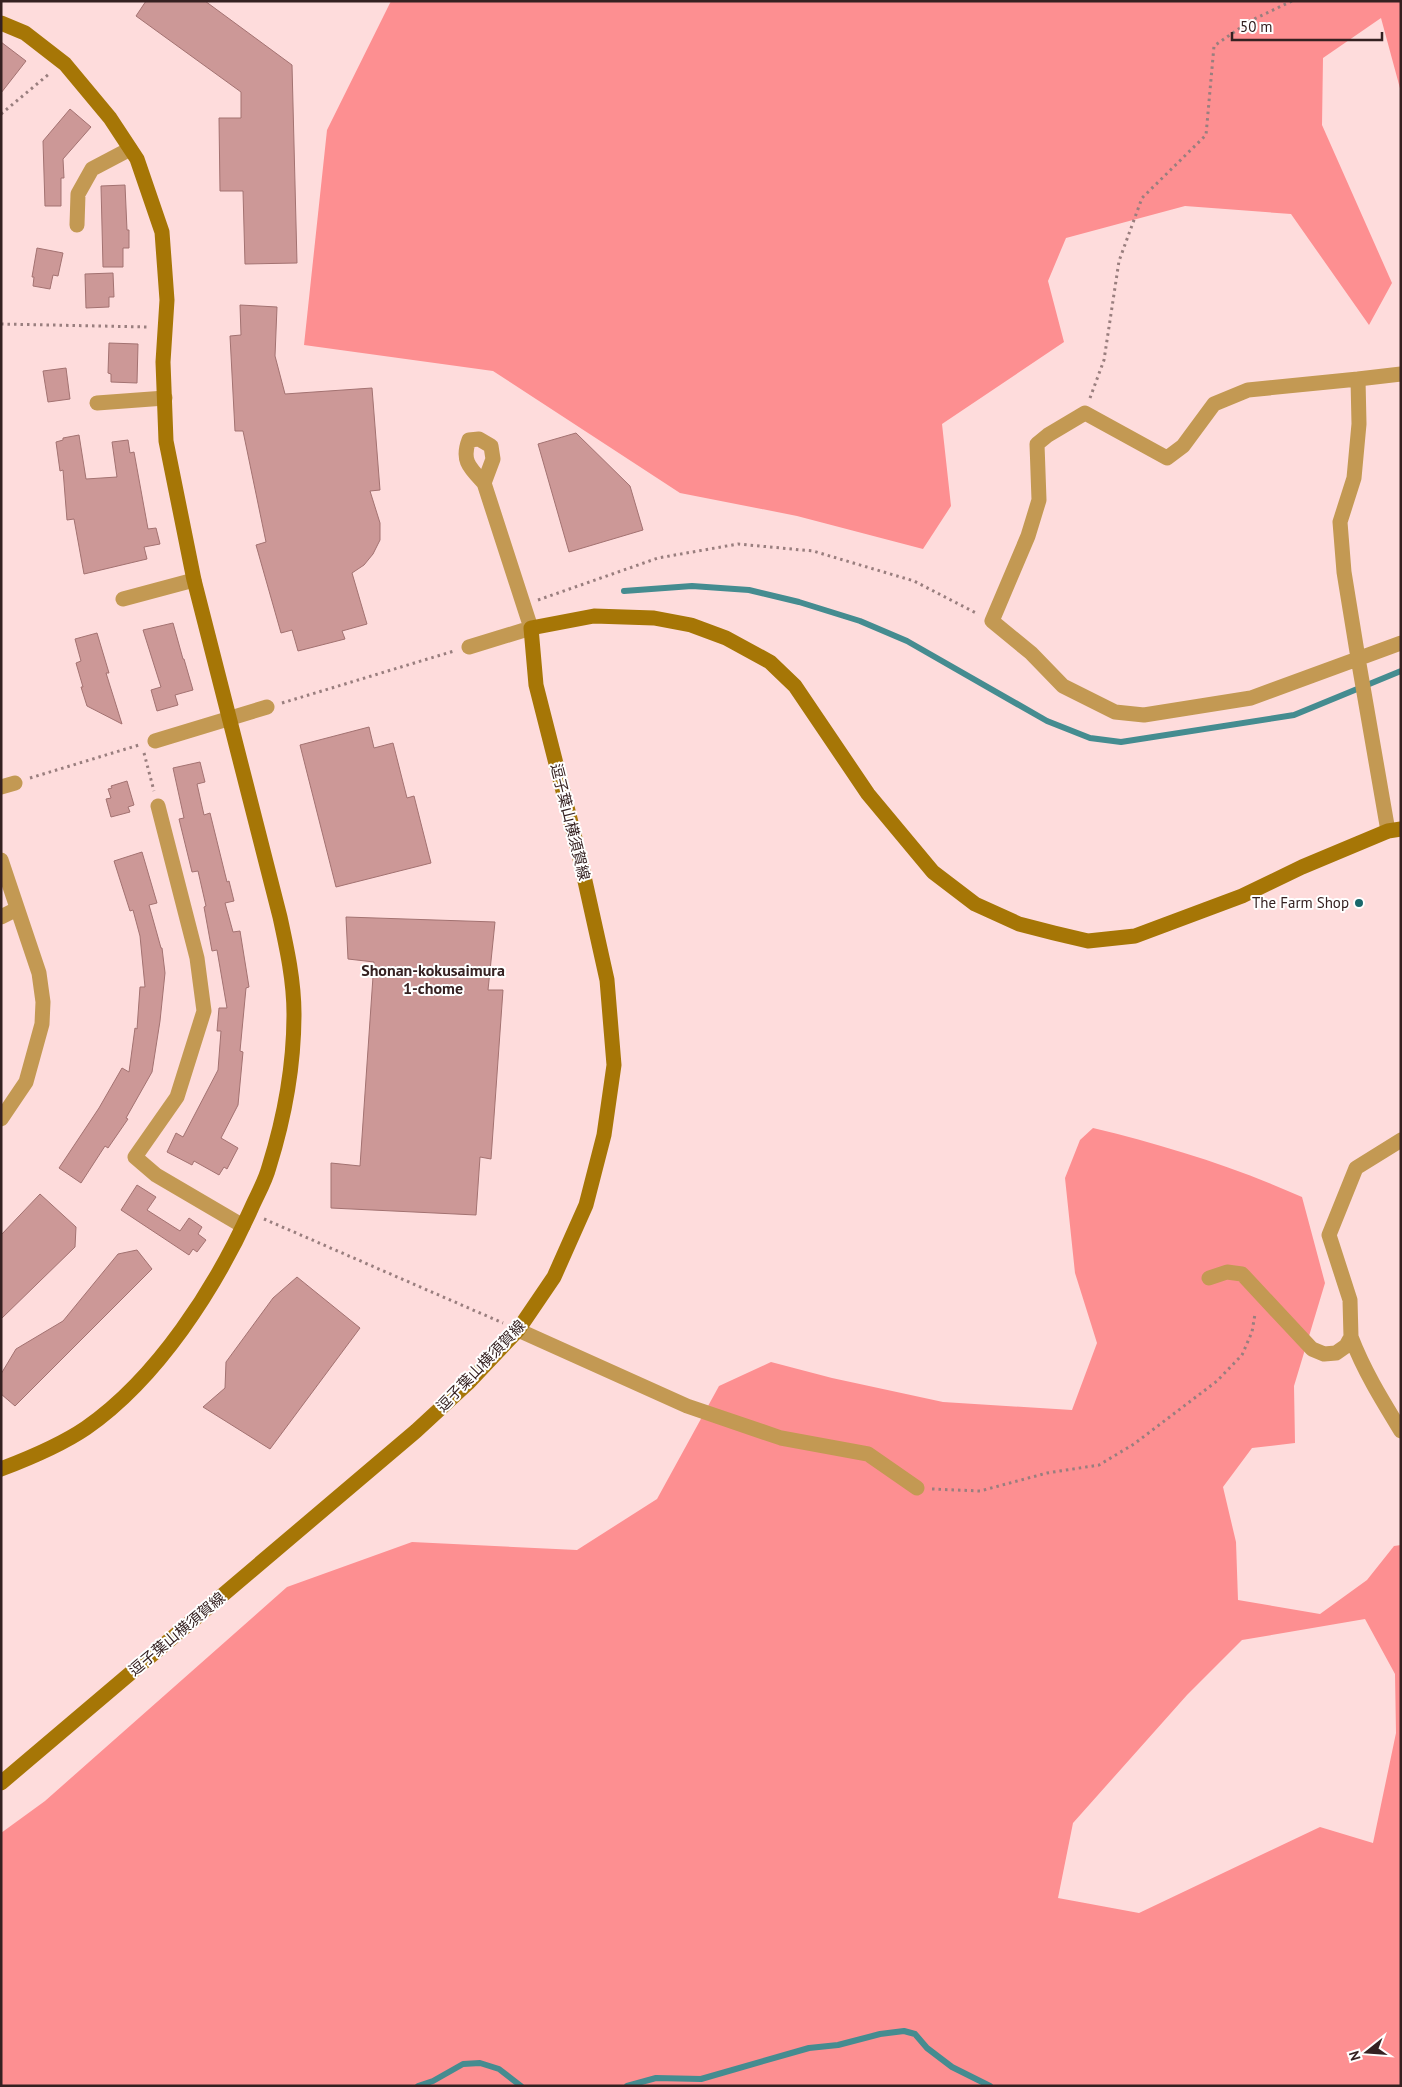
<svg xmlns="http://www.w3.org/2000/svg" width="1402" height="2087" viewBox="0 0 1402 2087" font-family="'PT Sans','Noto Sans JP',sans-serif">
<rect width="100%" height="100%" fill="#fedcdc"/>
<path fill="#fd8f91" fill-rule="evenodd" d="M 391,1 L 1401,1 L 1401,92 L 1381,18 L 1323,58 L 1322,125 L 1392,283 L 1369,325 L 1291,214 L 1185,206 L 1066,238 L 1048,281 L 1064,342 L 942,424 L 951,506 L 923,549 L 797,516 L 680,493 L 493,371 L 304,345 L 327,130 Z
M 1093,1128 C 1164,1145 1235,1167 1302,1197 L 1325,1283 L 1294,1386 L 1295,1443 L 1252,1448 L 1223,1487 L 1236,1542 L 1238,1600 L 1320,1614 L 1367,1580 L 1394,1546 L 1401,1545 L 1401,2086 L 1,2086 L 1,1833 L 45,1801 L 287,1587 L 412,1542 L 577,1550 L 657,1499 L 719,1386 L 771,1362 L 832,1378 L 943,1402 L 1072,1410 L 1097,1343 L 1075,1273 L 1065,1178 L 1080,1140 ZM 1365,1619 L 1395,1674 L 1396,1733 L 1373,1843 L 1320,1827 L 1139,1913 L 1058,1898 L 1073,1823 L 1187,1695 L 1242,1640 Z"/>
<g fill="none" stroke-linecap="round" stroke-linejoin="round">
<path stroke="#458c90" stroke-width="6" d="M 624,591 L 692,586 L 749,590 L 799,602 L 860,621 L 907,641 L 1047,721 L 1090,738 L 1121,742 L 1294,715 L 1401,671
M 418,2086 L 433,2081 L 463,2064 L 480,2063 L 499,2069 L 521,2086
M 627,2086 L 656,2078 L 701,2079 L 809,2048 L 838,2045 L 880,2034 L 904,2031 L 915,2034 L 927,2048 L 952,2067 L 990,2086"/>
</g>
<path fill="#cc9897" stroke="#a37271" d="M 146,1 L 205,1 L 292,65 L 297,263 L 245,264 L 243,191 L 220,191 L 219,118 L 241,118 L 241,92 L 136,16 Z
M 1,42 L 26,61 L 1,93 Z
M 70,109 L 91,127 L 63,159 L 64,178 L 61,178 L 61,206 L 45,206 L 43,141 Z
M 125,185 L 127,230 L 129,230 L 129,248 L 123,248 L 123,267 L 103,267 L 101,186 Z
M 37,248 L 63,253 L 58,276 L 53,275 L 50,289 L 33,286 L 34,277 L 32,277 Z
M 113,273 L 114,297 L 109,297 L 109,307 L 86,308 L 85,274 Z
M 240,305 L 277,307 L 275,356 L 285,394 L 372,388 L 380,490 L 370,491 L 380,523 L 380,540 L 373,554 L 364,565 L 352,573 L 367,624 L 342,631 L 345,639 L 298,651 L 292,630 L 281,633 L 256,545 L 266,542 L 243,431 L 235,431 L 230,336 L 241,335 Z
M 109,343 L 138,344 L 137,383 L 111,382 L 111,374 L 108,373 Z
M 66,368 L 70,399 L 48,402 L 43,371 Z
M 576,433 L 630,486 L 643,530 L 569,552 L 538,444 Z
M 79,435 L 86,479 L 117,477 L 112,442 L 128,440 L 130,453 L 134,452 L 148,529 L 156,528 L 160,544 L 144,547 L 147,559 L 84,574 L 74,519 L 67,520 L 63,470 L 60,471 L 56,442 L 63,440 L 63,438 Z
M 173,623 L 183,659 L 184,659 L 193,690 L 175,695 L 178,705 L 157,711 L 151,690 L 161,687 L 143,630 Z
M 97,633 L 109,673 L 106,673 L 122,724 L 87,706 L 81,687 L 83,687 L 76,663 L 81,661 L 75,639 Z
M 369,727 L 374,748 L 393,743 L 407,798 L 414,796 L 431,863 L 336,887 L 300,745 Z
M 200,762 L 205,782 L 197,784 L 204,815 L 210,813 L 227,882 L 229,881 L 234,901 L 225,903 L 233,932 L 240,931 L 249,987 L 246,988 L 240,1051 L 243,1052 L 238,1105 L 221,1138 L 238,1148 L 227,1169 L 224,1167 L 219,1175 L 194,1161 L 192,1165 L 167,1152 L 176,1133 L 183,1137 L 218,1070 L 221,1031 L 217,1031 L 219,1008 L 227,1008 L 217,950 L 212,951 L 204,907 L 206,906 L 198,871 L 192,872 L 179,819 L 184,818 L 173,768 Z
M 127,781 L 134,805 L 128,807 L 130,812 L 111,817 L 106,799 L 111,798 L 108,789 L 112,788 L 111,786 Z
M 142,852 L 157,903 L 149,905 L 161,948 L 162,948 L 165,973 L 160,1021 L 152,1072 L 126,1118 L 128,1119 L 108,1148 L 105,1146 L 81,1183 L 59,1168 L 99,1108 L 122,1068 L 129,1072 L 135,1028 L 137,1029 L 140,987 L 145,987 L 140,936 L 133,910 L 130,911 L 114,861 Z
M 346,917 L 495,922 L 488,990 L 503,990 L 491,1159 L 480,1157 L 476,1215 L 331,1208 L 331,1163 L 360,1166 L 374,962 L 348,959 Z
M 137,1185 L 156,1197 L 147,1210 L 180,1231 L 189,1218 L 202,1227 L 198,1234 L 206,1240 L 197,1252 L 193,1249 L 189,1255 L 121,1210 Z
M 40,1194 L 76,1227 L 75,1247 L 1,1319 L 1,1235 Z
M 137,1250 L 152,1269 L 15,1406 L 1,1394 L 1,1374 L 16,1349 L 63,1321 L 118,1254 Z
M 297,1277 L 360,1328 L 270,1449 L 203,1407 L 225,1388 L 226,1362 L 273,1298 Z"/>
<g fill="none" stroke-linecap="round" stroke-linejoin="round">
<path stroke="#997e7e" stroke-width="3" stroke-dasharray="2.5 4" stroke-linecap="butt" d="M 1,114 L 49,74
M 1,324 L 148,327
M 1090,398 L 1104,360 L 1119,261 L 1142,198 L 1206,135 L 1214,46 L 1250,21 L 1292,1
M 538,600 L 658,558 L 738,544 L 813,551 L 914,581 L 978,614
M 282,703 L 454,651
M 144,753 L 154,791
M 30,778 L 139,745
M 264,1219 L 503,1323
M 932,1489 L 980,1491 L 1047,1473 L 1099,1465 L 1134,1444 L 1217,1381 L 1242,1355 L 1252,1332 L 1255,1314"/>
<path stroke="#c39953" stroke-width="15" d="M 77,225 L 78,194 L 92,169 L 130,149
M 1358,379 L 1401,374
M 97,403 L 165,398
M 123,599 L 194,580
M 469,647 L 531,628 L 484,483 C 470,468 461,461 469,440 L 479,439 L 491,446 L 493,459 L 484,483
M 155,741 L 267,707
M 1,787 L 15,783
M 158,806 L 197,958 L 204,1011 L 177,1097 L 135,1157 L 156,1175 L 243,1226
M 1388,831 L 1358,658 L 1344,572 L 1340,522 L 1354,478 L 1359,424 L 1358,379 L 1248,390 L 1214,404 L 1183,446 L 1167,458 L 1085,413 L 1048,435 L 1037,444 L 1039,500 L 1028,536 L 992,621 L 1031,653 L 1063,686 L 1115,712 L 1144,715 L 1251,698 L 1401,643
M 1,860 L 39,973 L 43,1002 L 42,1024 L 26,1082 L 1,1119
M 1,917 L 17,909
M 1209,1278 L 1227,1272 L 1242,1274 L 1312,1349 L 1324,1354 L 1336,1353 L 1346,1346 L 1351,1337 L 1350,1300 L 1329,1235 L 1356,1168 L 1401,1140
M 518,1330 L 687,1406 L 781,1438 L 868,1454 L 917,1488
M 1351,1337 C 1364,1371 1382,1400 1401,1431"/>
<path stroke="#a67606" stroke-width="15" d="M 1,23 L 25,33 L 65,64 L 110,118 L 137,159 L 162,232 L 167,300 L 163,362 L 166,441 L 194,580 L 280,917 C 287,949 294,981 294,1014 C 294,1065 284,1119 269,1167 C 265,1182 257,1195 251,1209 C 216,1287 158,1378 86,1428 C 61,1445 30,1458 1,1469
M 1,1783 L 416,1431 L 468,1383 L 518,1330 L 554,1277 L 586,1205 L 604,1135 L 614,1065 L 607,980 L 579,854 L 536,685 L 531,628 L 594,616 L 654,618 L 691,625 L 726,638 L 770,662 L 795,686 L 868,794 L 933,872 L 975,904 L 1019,924 L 1054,933 L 1088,941 L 1135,936 L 1242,896 L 1302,867 L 1388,831 L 1401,829"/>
</g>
<circle fill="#1a676b" stroke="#fff" stroke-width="2" cx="1359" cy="903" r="5"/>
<g text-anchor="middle" stroke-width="4" stroke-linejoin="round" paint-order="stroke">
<g font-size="15" fill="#352121" stroke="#fff">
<text transform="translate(570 822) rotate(76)" y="5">逗子葉山横須賀線</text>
<text transform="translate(481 1366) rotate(-46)" y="5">逗子葉山横須賀線</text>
<text transform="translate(177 1634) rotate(-40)" y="5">逗子葉山横須賀線</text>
</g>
<g font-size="15" fill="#352121" stroke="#fff" text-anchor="end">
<text x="1349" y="908">The Farm Shop</text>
</g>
<g font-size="16" font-weight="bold" fill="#352121" stroke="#fff">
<text x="433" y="976">Shonan-kokusaimura<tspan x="433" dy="18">1-chome</tspan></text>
</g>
</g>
<rect width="1402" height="2087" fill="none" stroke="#352121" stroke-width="5"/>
<g transform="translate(1367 2052) rotate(253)" stroke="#ffffff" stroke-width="4" paint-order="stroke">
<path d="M0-4L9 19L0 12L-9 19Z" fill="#352121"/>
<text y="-8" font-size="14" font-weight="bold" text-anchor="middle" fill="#352121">N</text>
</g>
<path d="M1232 32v8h150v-8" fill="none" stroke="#352121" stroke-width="2.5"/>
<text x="1240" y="32" font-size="15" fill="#352121" stroke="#ffffff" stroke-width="4" paint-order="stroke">50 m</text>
</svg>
